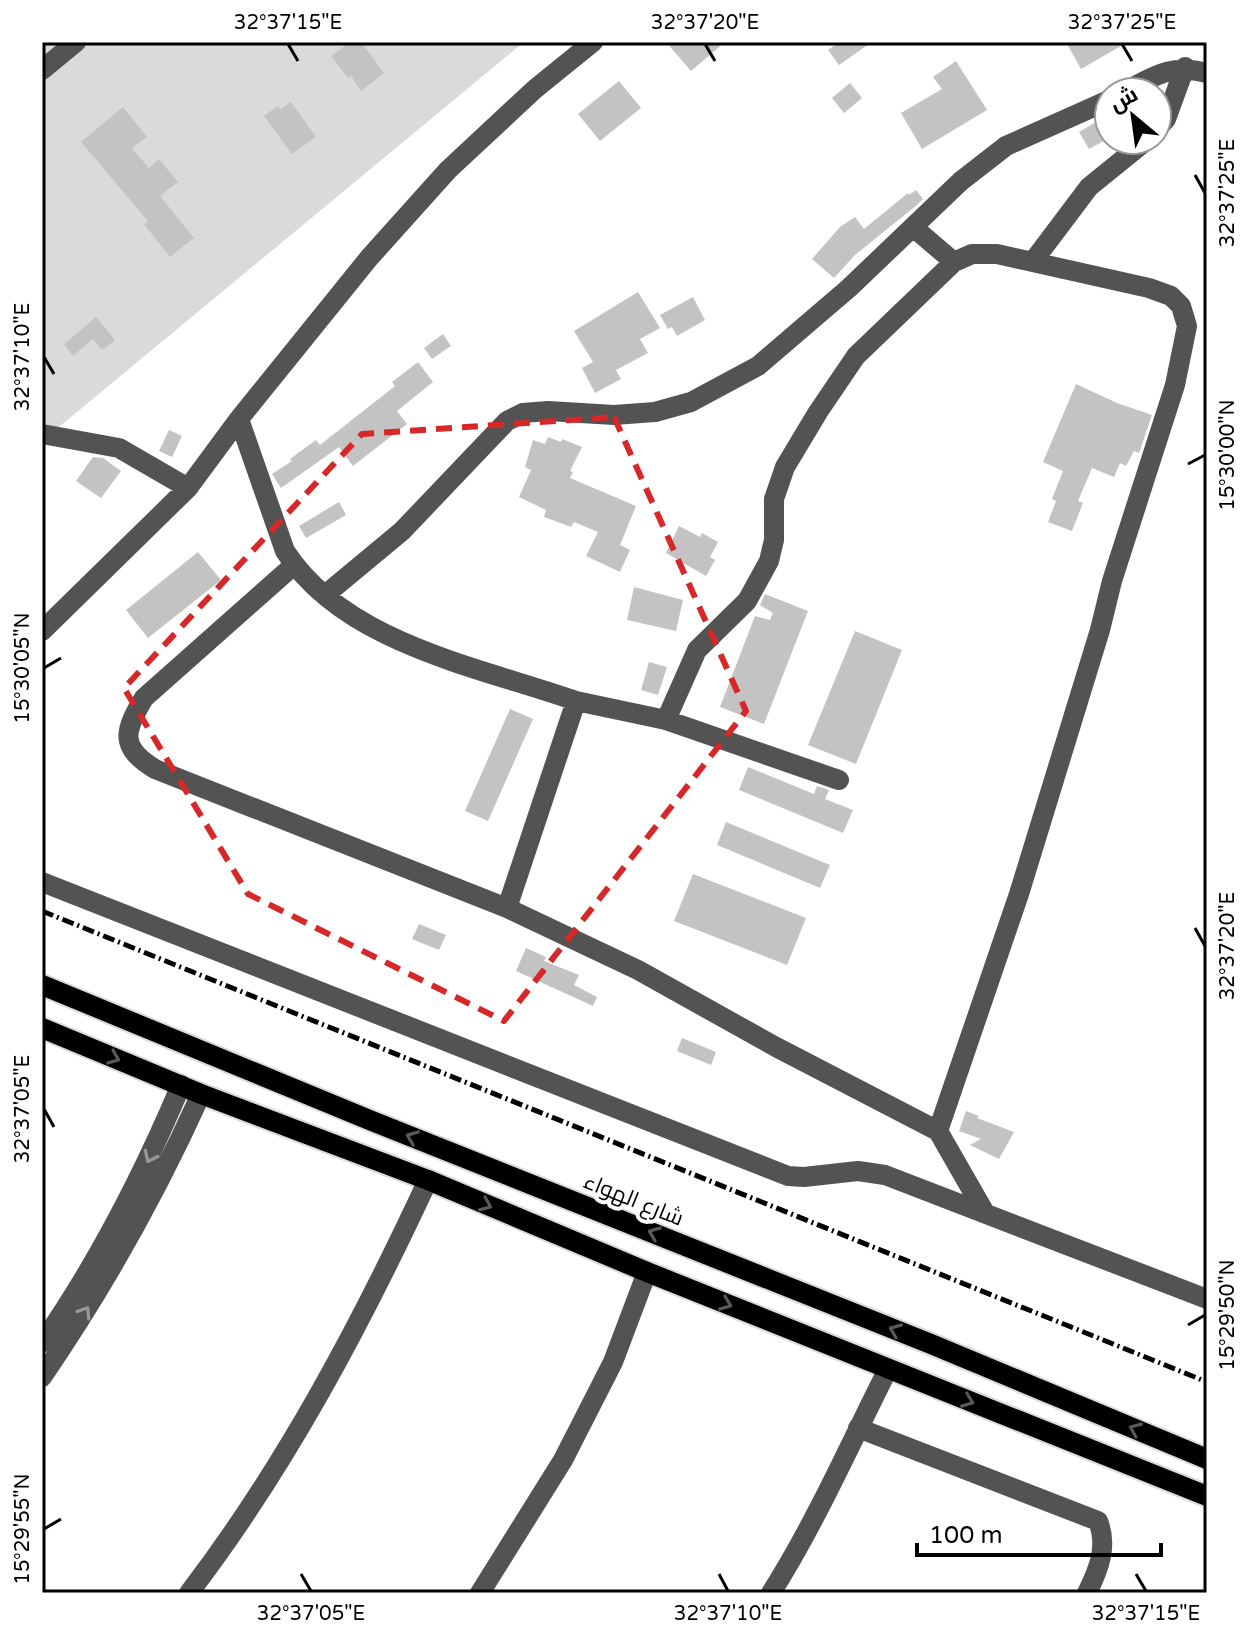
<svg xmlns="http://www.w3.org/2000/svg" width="1249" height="1635" viewBox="0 0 1249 1635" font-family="'Varela Round',Cairo,sans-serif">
<rect width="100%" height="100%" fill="#fff"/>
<path fill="#dadada" d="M 42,42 L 524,42 L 54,431 L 42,426 Z"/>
<path fill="#c3c3c3" d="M 350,42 L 361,42 L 384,73 L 361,91 L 351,76 L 348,78 L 331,56 Z
M 666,42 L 725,42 L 691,71 Z
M 839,42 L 872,42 L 839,65 L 828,50 Z
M 1066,42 L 1128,42 L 1081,69 Z
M 956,61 L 987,110 L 922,149 L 901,113 L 942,89 L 933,77 Z
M 619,81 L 641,108 L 600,141 L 578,114 Z
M 850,83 L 862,98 L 844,113 L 832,98 Z
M 291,102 L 316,137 L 292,154 L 264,116 L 278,106 L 281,109 Z
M 123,107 L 147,137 L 132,148 L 149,168 L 159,159 L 178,182 L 160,196 L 194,238 L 170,257 L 144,224 L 148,221 L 81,142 Z
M 1103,118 L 1109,128 L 1109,138 L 1089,149 L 1079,132 Z
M 916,190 L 923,199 L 917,205 L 855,255 L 834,278 L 812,259 L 840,227 L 855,217 L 864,229 L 908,193 L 909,195 Z
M 638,292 L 660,328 L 640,339 L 648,353 L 616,370 L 621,379 L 595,393 L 582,368 L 593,362 L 574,331 Z
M 693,297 L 705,320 L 677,336 L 672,327 L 668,329 L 660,315 Z
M 96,317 L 115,340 L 102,350 L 93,339 L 73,356 L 64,344 Z
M 443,334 L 451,346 L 432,359 L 424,348 Z
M 418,362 L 433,382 L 397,411 L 407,424 L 353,466 L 339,447 L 281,488 L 272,474 L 292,461 L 290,459 L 316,440 L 320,445 L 395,386 L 392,382 Z
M 1076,384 L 1117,403 L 1152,415 L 1139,453 L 1134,451 L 1126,466 L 1120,463 L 1114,477 L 1092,468 L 1078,501 L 1083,503 L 1072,531 L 1048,522 L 1056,501 L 1052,499 L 1063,471 L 1043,462 Z
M 169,430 L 182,436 L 172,457 L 159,451 Z
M 548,437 L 561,442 L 562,439 L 582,447 L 570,471 L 573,472 L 570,478 L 636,506 L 620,545 L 630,550 L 620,572 L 586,556 L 598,532 L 574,522 L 571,527 L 544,517 L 546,510 L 519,497 L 531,470 L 525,467 L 533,440 L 545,444 Z
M 93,457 L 103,458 L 121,471 L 101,498 L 76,481 Z
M 339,502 L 346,515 L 306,538 L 299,526 Z
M 679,526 L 700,537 L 702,533 L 718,542 L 710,557 L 715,560 L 706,576 L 666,553 Z
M 198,552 L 221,580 L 148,638 L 126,610 Z
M 634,587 L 683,600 L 676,631 L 627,620 Z
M 765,594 L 808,611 L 764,724 L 720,707 L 755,616 L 770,620 L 773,613 L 760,605 Z
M 855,631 L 902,650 L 856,764 L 808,745 Z
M 649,662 L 667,667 L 658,695 L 641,690 Z
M 510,709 L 533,719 L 488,821 L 465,811 Z
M 748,767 L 814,794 L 817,786 L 829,790 L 825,799 L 853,810 L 843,833 L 739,790 Z
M 726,822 L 830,865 L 820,888 L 717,845 Z
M 693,874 L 806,918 L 787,965 L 674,921 Z
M 419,924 L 446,935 L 439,950 L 412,939 Z
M 526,948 L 546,957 L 544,961 L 579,975 L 574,985 L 597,997 L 593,1006 L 516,971 Z
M 682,1038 L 716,1052 L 711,1065 L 677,1051 Z
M 966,1111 L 979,1116 L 977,1118 L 1014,1132 L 999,1159 L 970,1145 L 981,1139 L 959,1131 Z"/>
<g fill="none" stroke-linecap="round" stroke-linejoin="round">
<defs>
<path id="major" d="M 42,985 L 372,1121 L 931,1344 L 1207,1459
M 42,1028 L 201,1094 L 428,1180 L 647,1272 L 1207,1496"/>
</defs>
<use href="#major" stroke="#dbdbdb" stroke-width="24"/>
<path stroke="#535353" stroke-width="20" d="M 42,70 L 76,42
M 1124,92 C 1156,75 1171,64 1207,73
M 1157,129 L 1166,119 L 1185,67
M 913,227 L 954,262
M 1034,260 L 1089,187 L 1147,140
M 239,419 L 285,551 C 345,644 480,667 576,701 L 507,908
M 42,434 L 119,448 L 188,488
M 294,565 L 144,698 C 124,731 119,747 155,769 L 507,908 L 638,970 L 776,1047 L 938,1131 L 985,1213
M 325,595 L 402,531 L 507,421 L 523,413 L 548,411 L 614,415 L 655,412 L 691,402 L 758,366 L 849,288 L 961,181 L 1006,146 L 1109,100
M 42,631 L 188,488 L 239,419 L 369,258 L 448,170 L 535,89 L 593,42
M 576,701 L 666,720 L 839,780
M 666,720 L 697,650 L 747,601 L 769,561 L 774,540 L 774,499 L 785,467 L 818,412 L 856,356 L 954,262 L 972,254 L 997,254 L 1149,288 L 1171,296 L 1181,306 L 1187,326 L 1175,385 L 1112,581 L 1100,630 L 1019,894 L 938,1131
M 42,882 L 788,1176 L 804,1177 L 858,1171 L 885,1175 L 1207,1299
M 42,1343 C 98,1263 143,1175 181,1085
M 42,1377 C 105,1285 155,1196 201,1094
M 858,1428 L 1098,1521 C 1108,1546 1099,1569 1087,1593
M 189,1593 C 286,1466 361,1324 428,1180
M 480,1593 L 563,1460 L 613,1362 L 647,1272
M 771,1593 C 816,1522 850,1444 888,1369"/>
<use href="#major" stroke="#000" stroke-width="20"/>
<path stroke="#000" stroke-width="5" stroke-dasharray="12 4 2 4" stroke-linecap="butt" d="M 42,911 L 1207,1382"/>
</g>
<defs><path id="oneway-chevron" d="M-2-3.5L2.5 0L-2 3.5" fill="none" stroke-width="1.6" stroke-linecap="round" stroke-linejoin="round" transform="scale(2)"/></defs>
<g stroke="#595959">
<use href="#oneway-chevron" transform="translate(114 1058) rotate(22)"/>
<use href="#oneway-chevron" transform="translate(412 1137) rotate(-158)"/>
<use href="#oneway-chevron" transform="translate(486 1205) rotate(23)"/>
<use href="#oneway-chevron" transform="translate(654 1233) rotate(-158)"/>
<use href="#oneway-chevron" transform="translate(726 1304) rotate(22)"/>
<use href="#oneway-chevron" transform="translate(895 1330) rotate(-158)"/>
<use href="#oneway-chevron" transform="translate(968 1401) rotate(21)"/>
<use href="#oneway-chevron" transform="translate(1135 1429) rotate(-157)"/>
</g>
<g stroke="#989898">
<use href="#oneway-chevron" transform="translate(150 1157) rotate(115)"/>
<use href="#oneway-chevron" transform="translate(85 1312) rotate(-57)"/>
</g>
<path fill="none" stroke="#d62828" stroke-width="6" stroke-dasharray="16 10" stroke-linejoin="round" d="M 614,417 L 746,711 L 504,1021 L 248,894 L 124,688 L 362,434 Z"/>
<path fill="none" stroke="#000" stroke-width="3" d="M 288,44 L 298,61M 705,44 L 715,61M 1122,44 L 1132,61M 1195,175 L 1205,193M 44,357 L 54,374M 1188,464 L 1205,455M 44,668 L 61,658M 1195,928 L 1205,946M 44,1109 L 54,1127M 1188,1325 L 1205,1315M 44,1529 L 61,1519M 301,1574 L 311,1591M 719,1574 L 728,1591M 1136,1574 L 1146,1591"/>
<g text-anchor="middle" stroke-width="8" stroke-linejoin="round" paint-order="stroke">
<g font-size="22" fill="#000" stroke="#fff">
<text transform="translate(634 1199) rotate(22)" y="8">شارع الهواء</text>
</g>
</g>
<rect width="1249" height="1635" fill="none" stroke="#ffffff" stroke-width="88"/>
<g transform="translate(1133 116) rotate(331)"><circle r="38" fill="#ffffff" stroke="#999999" stroke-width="2"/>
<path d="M0-6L14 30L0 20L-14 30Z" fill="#000000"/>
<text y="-12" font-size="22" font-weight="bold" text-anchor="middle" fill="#000000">ش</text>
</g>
<path d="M917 1543v12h244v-12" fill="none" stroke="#000000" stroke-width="4"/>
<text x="929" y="1543" font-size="24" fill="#000000" stroke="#ffffff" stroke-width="6" paint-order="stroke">100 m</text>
<rect x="44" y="44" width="1161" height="1547" fill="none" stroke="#000" stroke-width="3"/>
<g font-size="20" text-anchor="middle" fill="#000">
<text x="288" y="29">32°37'15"E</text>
<text x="705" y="29">32°37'20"E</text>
<text x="1122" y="29">32°37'25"E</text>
<text transform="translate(1227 193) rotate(-90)" y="7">32°37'25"E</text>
<text transform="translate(22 357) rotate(-90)" y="7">32°37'10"E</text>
<text transform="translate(1227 455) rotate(-90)" y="7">15°30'00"N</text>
<text transform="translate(22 668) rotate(-90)" y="7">15°30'05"N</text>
<text transform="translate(1227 946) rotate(-90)" y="7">32°37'20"E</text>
<text transform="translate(22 1109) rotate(-90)" y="7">32°37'05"E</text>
<text transform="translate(1227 1315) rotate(-90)" y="7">15°29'50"N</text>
<text transform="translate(22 1529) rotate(-90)" y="7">15°29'55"N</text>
<text x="311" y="1620">32°37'05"E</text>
<text x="728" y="1620">32°37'10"E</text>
<text x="1146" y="1620">32°37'15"E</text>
</g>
</svg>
